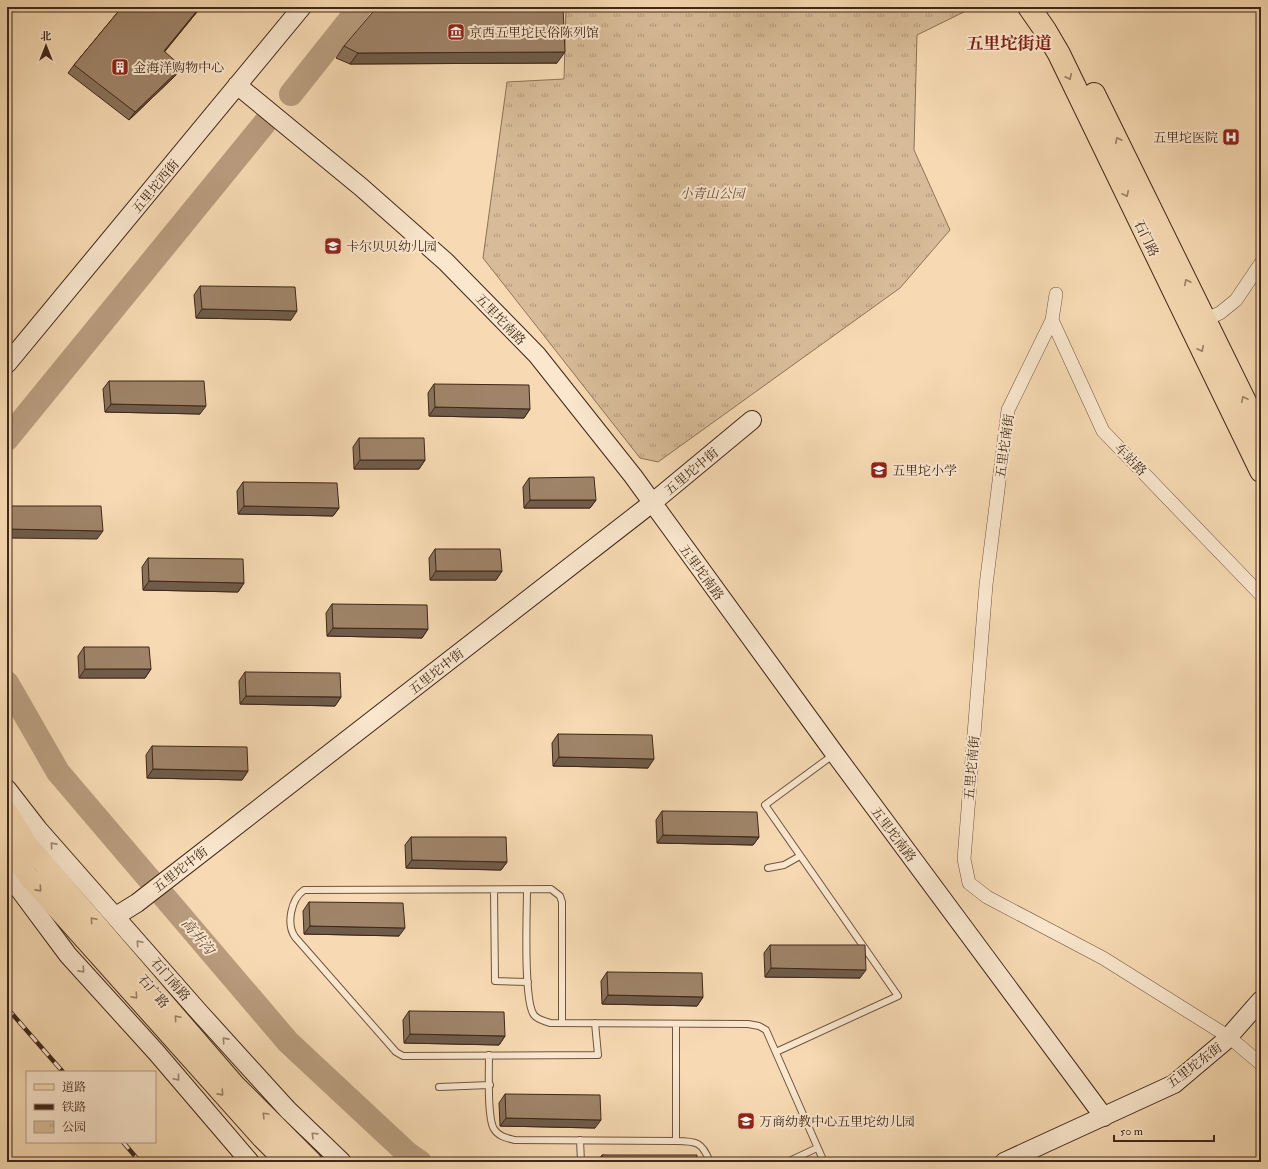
<svg xmlns="http://www.w3.org/2000/svg" width="1268" height="1169" viewBox="0 0 1268 1169" font-family="'IM FELL Double Pica','Noto Serif SC',serif">
<defs>
<pattern id="park-tufts" width="24" height="20" patternUnits="userSpaceOnUse"><rect width="24" height="20" fill="#d8bc99"/><path d="M3 7l-1-3M5 7V3M7 7l1-3M15 17l-1-3M17 17v-4M19 17l1-3" fill="none" stroke="#b1997c"/></pattern>
</defs>
<rect width="100%" height="100%" fill="#f7dab3"/>
<filter id="stains"><feTurbulence type="fractalNoise" baseFrequency=".005" numOctaves="4"/><feColorMatrix values="0 0 0 0 .2 0 0 0 0 .09 0 0 0 0 .02 0 0 0 .5 -.17"/></filter>
<radialGradient id="worn" r=".72"><stop offset=".6" stop-color="#630" stop-opacity="0"/><stop offset="1" stop-color="#630" stop-opacity=".3"/></radialGradient>
<path fill="url(#park-tufts)" stroke="#8c7259" d="M 566,7 L 974,7 L 917,35 L 914,150 L 950,230 L 900,288 L 658,462 L 640,458 L 483,258 L 507,82 L 564,79 Z"/>
<g fill="none" stroke-linecap="round" stroke-linejoin="round">
<path stroke="#b99d7f" stroke-width="24" d="M 291,94 L 360,7
M 7,439 L 264,124
M 7,683 L 58,772 L 288,1042 L 407,1153 L 420,1162"/>
<defs>
<path id="lane" d="M 43,7 L 72,7
M 768,868 L 784,865 L 800,856
M 494,890 L 495,981 L 528,982
M 527,890 C 527,912 523,1001 534,1015 C 538,1020 545,1021 550,1023 L 748,1024 L 759,1026 L 766,1030 L 824,1162
M 562,1023 L 562,902 L 560,896 L 551,889 L 304,890 C 291,899 286,924 295,937 L 396,1052 L 403,1056 L 598,1055 L 595,1023
M 776,1052 L 898,996 L 765,805 L 833,755
M 489,1055 C 489,1071 487,1118 494,1129 C 499,1137 507,1138 515,1140 L 676,1141 L 676,1024
M 439,1087 L 490,1085
M 580,1140 L 581,1162
M 676,1141 C 697,1141 702,1142 710,1162
M 787,1162 L 817,1148"/>
<path id="street" d="M 1056,294 L 1052,320 L 1103,431 L 1261,595
M 1052,320 L 1008,410 L 986,585 L 964,859 L 969,883 L 987,897 L 1103,958 L 1229,1037 L 1261,1064
M 1199,322 L 1220,313 L 1236,300 L 1261,263"/>
<path id="secondary" d="M 237,85 L 361,187 L 446,262 L 537,355 L 633,476 L 835,754 L 1104,1117
M 7,364 L 302,7
M 7,789 L 38,829 L 199,1012 L 288,1110 L 342,1162
M 7,873 L 68,955 L 156,1052 L 250,1162
M 116,916 L 137,903 L 652,503 L 752,420
M 1004,1162 L 1174,1084 L 1225,1041 L 1261,1000"/>
<path id="primary" d="M 7,811 L 27,844 L 235,1085 L 312,1162
M 7,847 L 28,876 L 262,1138 L 286,1162"/>
<path id="highway" d="M 1029,7 L 1045,30 L 1059,54 L 1261,471
M 1094,94 L 1261,434"/>
</defs>
<use href="#lane" stroke="#6e5440" stroke-width="8"/>
<use href="#street" stroke="#6e5440" stroke-width="14"/>
<use href="#secondary" stroke="#402719" stroke-width="20"/>
<use href="#primary" stroke="#402719" stroke-width="22"/>
<use href="#highway" stroke="#402719" stroke-width="24"/>
<use href="#lane" stroke="#fae7ce" stroke-width="6"/>
<use href="#street" stroke="#fae7ce" stroke-width="13"/>
<use href="#secondary" stroke="#fae7ce" stroke-width="18"/>
<use href="#primary" stroke="#f7dab3" stroke-width="20"/>
<use href="#highway" stroke="#f7dab3" stroke-width="22"/>
<defs>
<path id="rail" d="M 7,1008 L 63,1072
M 123,1142 L 140,1162"/>
</defs>
<use href="#rail" stroke="#402719" stroke-width="4.5"/>
<use href="#rail" stroke="#fae7ce" stroke-width="3" stroke-dasharray="9" stroke-linecap="butt"/>
</g>
<path fill="#89725a" stroke="#402719" d="M 122,7 L 201,7 L 164,52 L 176,75 L 129,120 L 68,73 L 74,65 Z
M 344,46 L 557,63 L 350,64 L 336,58 Z
M 200,286 L 291,320 L 196,318 L 194,295 Z
M 109,381 L 200,414 L 105,412 L 103,389 Z
M 434,384 L 530,409 L 524,418 L 429,416 L 428,393 Z
M 359,438 L 425,460 L 419,469 L 354,469 L 353,447 Z
M 529,478 L 596,500 L 590,508 L 524,508 L 523,487 Z
M 243,482 L 339,508 L 333,516 L 238,514 L 237,491 Z
M 435,549 L 502,571 L 496,580 L 430,580 L 429,558 Z
M 148,558 L 244,583 L 238,592 L 143,590 L 142,567 Z
M 332,604 L 428,629 L 422,638 L 327,636 L 326,613 Z
M 84,647 L 151,669 L 145,678 L 79,678 L 78,656 Z
M 245,672 L 341,697 L 335,706 L 240,704 L 239,681 Z
M 558,734 L 648,768 L 553,766 L 552,743 Z
M 152,746 L 248,771 L 242,780 L 147,778 L 146,755 Z
M 662,811 L 759,837 L 753,845 L 657,843 L 656,820 Z
M 411,837 L 507,862 L 501,870 L 406,868 L 405,845 Z
M 309,902 L 399,936 L 304,934 L 303,911 Z
M 770,945 L 860,978 L 765,977 L 764,953 Z
M 607,972 L 703,997 L 697,1006 L 602,1004 L 601,981 Z
M 409,1011 L 505,1036 L 499,1045 L 404,1043 L 403,1020 Z
M 505,1094 L 595,1128 L 500,1126 L 499,1103 Z
M 602,1155 L 697,1162 L 597,1162 Z"/>
<path fill="#6f5c4a" stroke="#402719" d="M 200,7 L 201,7 L 158,60 L 164,51 Z
M 565,52 L 557,63 L 350,64 L 358,53 Z
M 182,67 L 176,75 L 129,120 L 135,112 Z
M 202,309 L 297,311 L 291,320 L 196,318 Z
M 111,404 L 206,406 L 200,414 L 105,412 Z
M 435,407 L 530,409 L 524,418 L 429,416 Z
M 360,460 L 425,460 L 419,469 L 354,469 Z
M 530,500 L 596,500 L 590,508 L 524,508 Z
M 244,506 L 339,508 L 333,516 L 238,514 Z
M 8,529 L 103,531 L 97,539 L 7,538 L 7,530 Z
M 436,571 L 502,571 L 496,580 L 430,580 Z
M 149,581 L 244,583 L 238,592 L 143,590 Z
M 333,628 L 428,629 L 422,638 L 327,636 Z
M 85,669 L 151,669 L 145,678 L 79,678 Z
M 246,696 L 341,697 L 335,706 L 240,704 Z
M 559,757 L 654,759 L 648,768 L 553,766 Z
M 153,769 L 248,771 L 242,780 L 147,778 Z
M 663,835 L 759,837 L 753,845 L 657,843 Z
M 412,860 L 507,862 L 501,870 L 406,868 Z
M 310,926 L 405,928 L 399,936 L 304,934 Z
M 771,968 L 866,970 L 860,978 L 765,977 Z
M 608,995 L 703,997 L 697,1006 L 602,1004 Z
M 410,1034 L 505,1036 L 499,1045 L 404,1043 Z
M 506,1118 L 601,1120 L 595,1128 L 500,1126 Z"/>
<path fill="#9f8469" stroke="#402719" d="M 122,7 L 200,7 L 164,51 L 182,67 L 135,112 L 74,65 Z
M 377,7 L 563,7 L 565,52 L 358,53 L 344,46 Z
M 200,286 L 295,287 L 297,311 L 202,309 Z
M 109,381 L 204,381 L 206,406 L 111,404 Z
M 434,384 L 529,385 L 530,409 L 435,407 Z
M 359,438 L 424,438 L 425,460 L 360,460 Z
M 594,477 L 596,500 L 530,500 L 529,478 Z
M 243,482 L 337,483 L 339,508 L 244,506 Z
M 7,506 L 101,506 L 103,531 L 8,529 Z
M 435,549 L 500,549 L 502,571 L 436,571 Z
M 148,558 L 243,559 L 244,583 L 149,581 Z
M 332,604 L 427,605 L 428,629 L 333,628 Z
M 84,647 L 149,647 L 151,669 L 85,669 Z
M 245,672 L 340,673 L 341,697 L 246,696 Z
M 558,734 L 652,735 L 654,759 L 559,757 Z
M 152,746 L 247,747 L 248,771 L 153,769 Z
M 662,811 L 757,812 L 759,837 L 663,835 Z
M 411,837 L 506,837 L 507,862 L 412,860 Z
M 309,902 L 403,903 L 405,928 L 310,926 Z
M 770,945 L 865,945 L 866,970 L 771,968 Z
M 607,972 L 702,973 L 703,997 L 608,995 Z
M 409,1011 L 504,1012 L 505,1036 L 410,1034 Z
M 505,1094 L 600,1095 L 601,1120 L 506,1118 Z
M 602,1155 L 697,1155 L 697,1162 L 603,1162 Z"/>
<defs><path id="oneway-chevron" d="M-2-3.5L2.5 0L-2 3.5" fill="none" stroke-width="1.6" stroke-linecap="round" stroke-linejoin="round"/></defs>
<g stroke="#9c8066">
<use href="#oneway-chevron" transform="translate(1069 77) rotate(64)"/>
<use href="#oneway-chevron" transform="translate(1118 140) rotate(-116)"/>
<use href="#oneway-chevron" transform="translate(1126 194) rotate(64)"/>
<use href="#oneway-chevron" transform="translate(1187 282) rotate(-116)"/>
<use href="#oneway-chevron" transform="translate(1201 349) rotate(64)"/>
<use href="#oneway-chevron" transform="translate(1244 399) rotate(-116)"/>
<use href="#oneway-chevron" transform="translate(39 889) rotate(48)"/>
<use href="#oneway-chevron" transform="translate(93 920) rotate(-131)"/>
<use href="#oneway-chevron" transform="translate(135 996) rotate(48)"/>
<use href="#oneway-chevron" transform="translate(177 1018) rotate(-131)"/>
<use href="#oneway-chevron" transform="translate(221 1093) rotate(48)"/>
<use href="#oneway-chevron" transform="translate(265 1115) rotate(-135)"/>
</g>
<g stroke="#9d8774">
<use href="#oneway-chevron" transform="translate(53 845) rotate(-132)"/>
<use href="#oneway-chevron" transform="translate(139 943) rotate(-131)"/>
<use href="#oneway-chevron" transform="translate(82 970) rotate(48)"/>
<use href="#oneway-chevron" transform="translate(225 1040) rotate(-132)"/>
<use href="#oneway-chevron" transform="translate(177 1078) rotate(50)"/>
<use href="#oneway-chevron" transform="translate(314 1135) rotate(-136)"/>
</g>
<defs>
<symbol id="museum-square" viewBox="-11 -11 22 22"><rect x="-9" y="-9" width="18" height="18" rx="4" fill="#8f2418" stroke="#fae7ce"/><path d="M0-6L6-3V-2H-6V-3ZM-5-1h2V3h-2ZM-1-1h2V3h-2ZM3-1h2V3H3ZM-6 4H6V6H-6Z" fill="#fff"/></symbol>
<symbol id="building-square" viewBox="-11 -11 22 22"><rect x="-9" y="-9" width="18" height="18" rx="4" fill="#8f2418" stroke="#fae7ce"/><path d="M-4-6H4V6H1V3H-1V6H-4ZM-2.5-4.3h1.7v1.8h-1.7ZM.8-4.3h1.7v1.8H.8ZM-2.5-1h1.7V.8h-1.7ZM.8-1h1.7V.8H.8Z" fill="#fff"/></symbol>
<symbol id="hospital-square" viewBox="-11 -11 22 22"><rect x="-9" y="-9" width="18" height="18" rx="4" fill="#8f2418" stroke="#fae7ce"/><path d="M-5-5h3v3.5h4V-5h3V5h-3V1.5h-4V5h-3Z" fill="#fff"/></symbol>
<symbol id="school-square" viewBox="-11 -11 22 22"><rect x="-9" y="-9" width="18" height="18" rx="4" fill="#8f2418" stroke="#fae7ce"/><path d="M0-5L7-2L0 1L-7-2ZM-4 1L0 2.5L4 1V4Q0 6-4 4Z" fill="#fff"/></symbol>
</defs>
<g fill-rule="evenodd">
<use href="#museum-square" x="446" y="22" width="20" height="20"/>
<use href="#building-square" x="110" y="57" width="20" height="20"/>
<use href="#hospital-square" x="1221" y="127" width="20" height="20"/>
<use href="#school-square" x="323" y="236" width="20" height="20"/>
<use href="#school-square" x="869" y="460" width="20" height="20"/>
<use href="#school-square" x="736" y="1111" width="20" height="20"/>
</g>
<g text-anchor="middle" stroke-width="4" stroke-linejoin="round" paint-order="stroke">
<g font-size="13" fill="#402719" stroke="#fae7ce" text-anchor="start">
<text x="469" y="37">京西五里坨民俗陈列馆</text>
<text x="133" y="72">金海洋购物中心</text>
<text x="1218" y="142" text-anchor="end">五里坨医院</text>
<text x="346" y="251">卡尔贝贝幼儿园</text>
<text x="892" y="475">五里坨小学</text>
<text x="759" y="1126">万商幼教中心五里坨幼儿园</text>
</g>
<g font-size="13" fill="#402719" stroke="#fae7ce">
<text transform="translate(155 186) rotate(-50)" y="5">五里坨西街</text>
<text transform="translate(1147 238) rotate(64)" y="5">石门路</text>
<text transform="translate(501 319) rotate(46)" y="5">五里坨南路</text>
<text transform="translate(1004 446) rotate(-82)" y="5">五里坨南街</text>
<text transform="translate(1131 459) rotate(46)" y="5">车站路</text>
<text transform="translate(691 471) rotate(-40)" y="5">五里坨中街</text>
<text transform="translate(702 572) rotate(54)" y="5">五里坨南路</text>
<text transform="translate(436 671) rotate(-38)" y="5">五里坨中街</text>
<text transform="translate(971 768) rotate(-85)" y="5">五里坨南街</text>
<text transform="translate(894 834) rotate(53)" y="5">五里坨南路</text>
<text transform="translate(180 869) rotate(-38)" y="5">五里坨中街</text>
<text transform="translate(171 979) rotate(49)" y="5">石门南路</text>
<text transform="translate(154 991) rotate(49)" y="5">石广路</text>
<text transform="translate(1194 1065) rotate(-37)" y="5">五里坨东街</text>
</g>
<g font-size="13" font-style="italic" fill="#664c39" stroke="#fae7ce">
<text x="712" y="198">小青山公园</text>
</g>
<g font-size="14" font-style="italic" fill="#644a38" stroke="#fae7ce">
<text transform="translate(198 936) rotate(50)" y="5">高井沟</text>
</g>
<g font-size="17" font-weight="bold" fill="#7a1f14" stroke="#fae7ce">
<text x="1009" y="49">五里坨街道</text>
</g>
</g>
<rect width="1268" height="1169" fill="none" stroke="#f7dab3" stroke-width="24"/>
<rect x="8" y="8" width="1252" height="1153" fill="none" stroke="#402719" stroke-width="2"/>
<rect x="12" y="12" width="1244" height="1145" fill="none" stroke="#402719"/>
<rect x="26" y="1071" width="130" height="72" fill="#fae7ce" stroke="#b09a86"/>
<rect x="34" y="1084" width="20" height="6" fill="#f7dab3" stroke="#b09a86"/>
<text x="62" y="1091" font-size="12" fill="#402719">道路</text>
<rect x="34" y="1104" width="20" height="6" fill="#402719" stroke="#b09a86"/>
<text x="62" y="1111" font-size="12" fill="#402719">铁路</text>
<rect x="34" y="1121" width="20" height="12" fill="url(#park-tufts)" stroke="#b09a86"/>
<text x="62" y="1131" font-size="12" fill="#402719">公园</text>
<g transform="translate(46 46)" stroke="#fae7ce" stroke-width="3" paint-order="stroke">
<path d="M0-3L7 15L0 10L-7 15Z" fill="#402719"/>
<text y="-6" font-size="11" font-weight="bold" text-anchor="middle" fill="#402719">北</text>
</g>
<path d="M1114 1135v6h100v-6" fill="none" stroke="#402719" stroke-width="2"/>
<text x="1120" y="1135" font-size="12" fill="#402719" stroke="#fae7ce" stroke-width="3" paint-order="stroke">50 m</text>
<rect width="100%" height="100%" filter="url(#stains)"/>
<rect width="100%" height="100%" fill="url(#worn)"/>
</svg>
